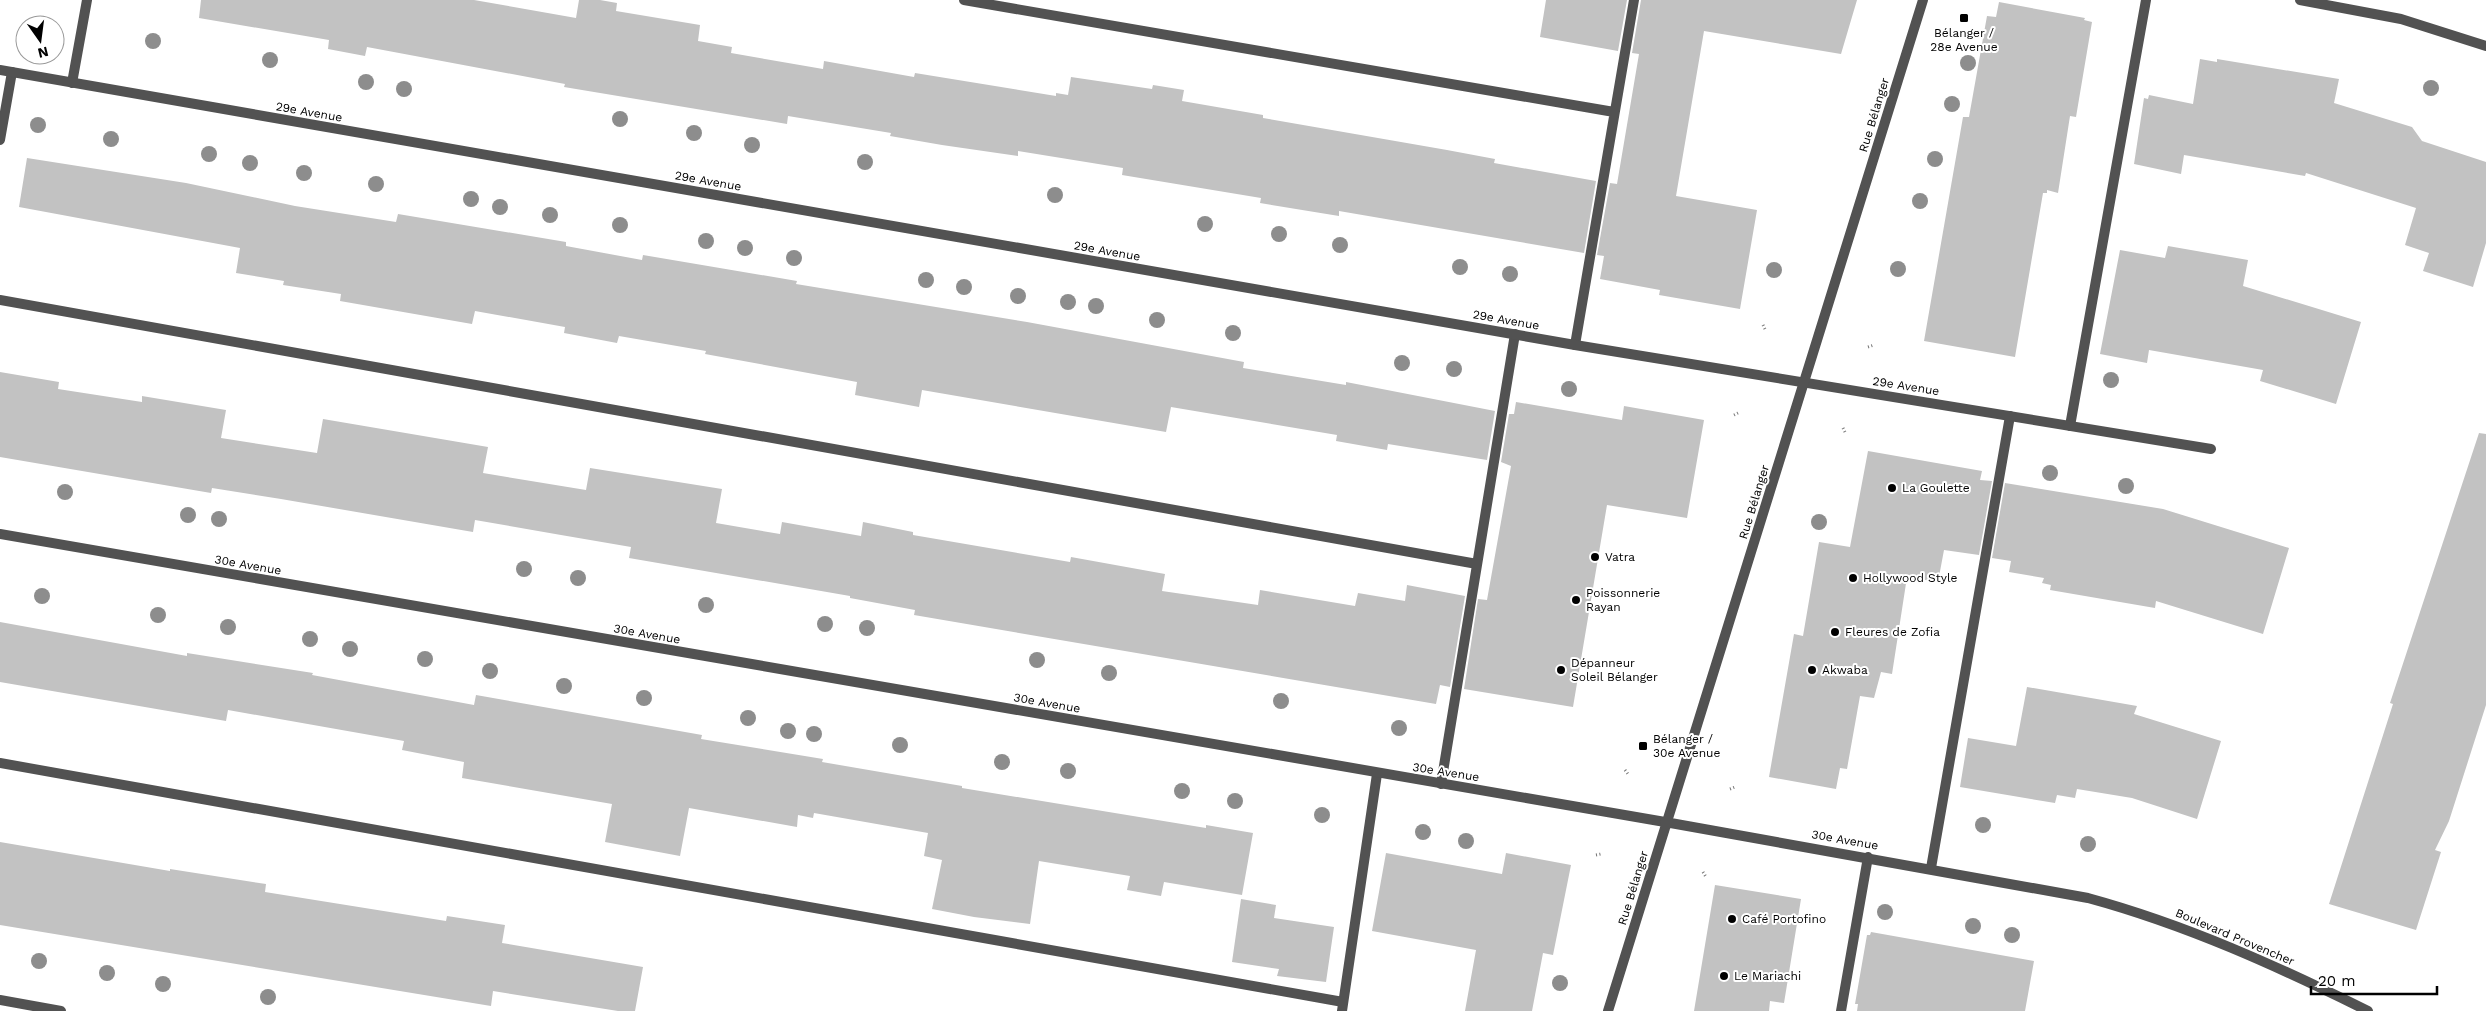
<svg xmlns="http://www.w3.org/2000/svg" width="2486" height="1011" viewBox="0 0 2486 1011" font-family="'Work Sans',sans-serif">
<rect width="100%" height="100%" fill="#fff"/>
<path fill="#c2c2c2" d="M 201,0 L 474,0 L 576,18 L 579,0 L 600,0 L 617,3 L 616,11 L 700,25 L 698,41 L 732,47 L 731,53 L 823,69 L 824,61 L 914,77 L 915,73 L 1056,96 L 1056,93 L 1068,95 L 1071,77 L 1152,89 L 1153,85 L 1184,90 L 1182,101 L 1263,115 L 1263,118 L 1447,150 L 1495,159 L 1494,163 L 1596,181 L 1584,253 L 1339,211 L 1339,216 L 1260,203 L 1261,198 L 1122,175 L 1123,168 L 1018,151 L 1018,156 L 942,145 L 890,136 L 891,133 L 788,116 L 787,124 L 564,87 L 565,84 L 367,47 L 365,56 L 328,49 L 329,40 L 199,18 Z
M 1546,0 L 1627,0 L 1618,51 L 1540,37 Z
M 1641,0 L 1857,0 L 1841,54 L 1704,31 L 1676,196 L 1757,210 L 1740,309 L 1659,295 L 1660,290 L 1600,279 L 1604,256 L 1597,255 L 1610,183 L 1617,184 L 1639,54 L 1632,53 Z
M 1999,2 L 2085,18 L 2084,20 L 2092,22 L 2076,117 L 2070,116 L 2058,193 L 2047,190 L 2047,193 L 2043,193 L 2015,357 L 1924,341 L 1963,117 L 1969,117 L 1987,16 L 1996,17 Z
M 2200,59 L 2217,62 L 2217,59 L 2339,79 L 2334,103 L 2412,127 L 2422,141 L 2486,162 L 2486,243 L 2473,287 L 2423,271 L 2429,253 L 2405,245 L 2416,208 L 2306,173 L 2305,176 L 2184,155 L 2181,174 L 2134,164 L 2144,98 L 2148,99 L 2149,95 L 2193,104 Z
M 27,158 L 186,183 L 295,206 L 396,222 L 398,214 L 566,242 L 566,246 L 642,260 L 643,255 L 797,281 L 796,284 L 1027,322 L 1244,362 L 1243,368 L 1346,385 L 1346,382 L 1495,411 L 1487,460 L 1388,444 L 1387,450 L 1336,441 L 1337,435 L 1171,407 L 1166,432 L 922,390 L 919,407 L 855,395 L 857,382 L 705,354 L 706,351 L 619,336 L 617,343 L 564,333 L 565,327 L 475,311 L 472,324 L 340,301 L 341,294 L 283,285 L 284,281 L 236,273 L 240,248 L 19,207 Z
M 2168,246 L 2248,260 L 2243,286 L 2361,322 L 2336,404 L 2260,381 L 2263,370 L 2149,350 L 2147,363 L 2100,354 L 2120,250 L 2165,258 Z
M 0,372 L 59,382 L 58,389 L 142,402 L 142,396 L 226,410 L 221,438 L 317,453 L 323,419 L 488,447 L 483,473 L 586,490 L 590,468 L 722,489 L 716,523 L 780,534 L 782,522 L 861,536 L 863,522 L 913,532 L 913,535 L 1070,562 L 1071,557 L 1165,574 L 1162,591 L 1258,605 L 1260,590 L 1355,606 L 1358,593 L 1405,601 L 1407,585 L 1465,596 L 1450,687 L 1440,685 L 1436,704 L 914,615 L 915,610 L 850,598 L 850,596 L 629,558 L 631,547 L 561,535 L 475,520 L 473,532 L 281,499 L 212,488 L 211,493 L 0,457 Z
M 1516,402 L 1622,420 L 1624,406 L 1704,420 L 1687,518 L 1607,505 L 1573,707 L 1464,689 L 1478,599 L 1487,600 L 1511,466 L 1501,462 L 1509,414 L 1514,414 Z
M 2479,433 L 2486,434 L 2486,705 L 2449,821 L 2435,850 L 2441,852 L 2416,930 L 2329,904 L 2393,704 L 2390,703 Z
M 1868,451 L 1982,471 L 1980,480 L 1992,481 L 1979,555 L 1944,550 L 1938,582 L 1907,577 L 1892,674 L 1881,672 L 1874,698 L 1860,696 L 1847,769 L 1840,768 L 1836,789 L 1769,777 L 1794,634 L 1803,636 L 1819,542 L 1850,547 Z
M 2005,483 L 2163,509 L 2289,548 L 2263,634 L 2156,601 L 2155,608 L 2050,590 L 2051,585 L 2042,583 L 2044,578 L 2009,572 L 2011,561 L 1992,558 Z
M 0,622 L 187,656 L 187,653 L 313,673 L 312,675 L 474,705 L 476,695 L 702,735 L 701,739 L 823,759 L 822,762 L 962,786 L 962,788 L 1206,828 L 1206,825 L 1253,833 L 1242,895 L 1164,882 L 1161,896 L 1127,890 L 1130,876 L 1039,861 L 1030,924 L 974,917 L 932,909 L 942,860 L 924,856 L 928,833 L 814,813 L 813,818 L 798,815 L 797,827 L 689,808 L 680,856 L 605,842 L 612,804 L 462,778 L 464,762 L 402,750 L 404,741 L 228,710 L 226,721 L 0,682 Z
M 2027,687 L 2137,706 L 2134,714 L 2221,741 L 2197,819 L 2132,798 L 2077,789 L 2075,798 L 2057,795 L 2055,803 L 1960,787 L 1968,738 L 2016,746 Z
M 0,842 L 170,871 L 170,869 L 266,884 L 265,892 L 446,921 L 447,916 L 505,925 L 502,943 L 643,967 L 635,1011 L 618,1011 L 493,991 L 491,1006 L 0,925 Z
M 1386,853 L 1502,874 L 1506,853 L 1571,865 L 1553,955 L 1543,953 L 1532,1011 L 1465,1011 L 1476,950 L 1372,931 Z
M 1715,885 L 1801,899 L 1784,1003 L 1770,1001 L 1769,1011 L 1694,1011 Z
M 1241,899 L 1276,905 L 1274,918 L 1334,927 L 1326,982 L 1277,976 L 1279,969 L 1232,962 Z
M 1871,932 L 2034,961 L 2025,1011 L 1857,1011 L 1858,1004 L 1855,1004 L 1867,935 L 1870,935 Z"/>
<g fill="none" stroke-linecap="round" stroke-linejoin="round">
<path stroke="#747474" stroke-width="3" stroke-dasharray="1 2.5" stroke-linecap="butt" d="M 1763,325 L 1765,329
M 1868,347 L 1874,345
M 1734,415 L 1738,413
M 1843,428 L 1845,432
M 1625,770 L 1628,774
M 1730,789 L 1735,787
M 1596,855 L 1601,854
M 1703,872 L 1706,877"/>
<path stroke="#525252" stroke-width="10" d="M 964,0 L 1614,112
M 72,83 L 87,0
M 0,140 L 12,72
M 0,300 L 1477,564
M 1575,345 L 1634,0
M 2070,426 L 2146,0
M 0,763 L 1343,1002
M 1441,784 L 1515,334
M 1931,868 L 2010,416
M 1342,1011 L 1377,774
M 1841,1011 L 1868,857"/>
<path stroke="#525252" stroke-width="10" d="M 2300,0 L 2401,19 L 2486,46
M 0,70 L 1575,345 L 2211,449
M 0,534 L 1665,822
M 0,1000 L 61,1011"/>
<path stroke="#525252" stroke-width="10" d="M 1665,822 L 2088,898 C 2187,925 2277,966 2368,1011
M 1608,1011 L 1923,0"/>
</g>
<g fill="#8d8d8d">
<circle cx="153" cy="41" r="8"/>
<circle cx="270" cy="60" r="8"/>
<circle cx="1968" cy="63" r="8"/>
<circle cx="366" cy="82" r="8"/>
<circle cx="2431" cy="88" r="8"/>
<circle cx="404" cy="89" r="8"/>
<circle cx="1952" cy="104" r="8"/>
<circle cx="620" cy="119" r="8"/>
<circle cx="38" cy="125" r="8"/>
<circle cx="694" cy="133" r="8"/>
<circle cx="111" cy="139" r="8"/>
<circle cx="752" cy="145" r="8"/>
<circle cx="209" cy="154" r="8"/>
<circle cx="1935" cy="159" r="8"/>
<circle cx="865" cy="162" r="8"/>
<circle cx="250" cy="163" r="8"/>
<circle cx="304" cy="173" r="8"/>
<circle cx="376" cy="184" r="8"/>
<circle cx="1055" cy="195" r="8"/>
<circle cx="471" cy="199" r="8"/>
<circle cx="1920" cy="201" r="8"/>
<circle cx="500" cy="207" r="8"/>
<circle cx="550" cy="215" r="8"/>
<circle cx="1205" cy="224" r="8"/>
<circle cx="620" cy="225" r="8"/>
<circle cx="1279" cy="234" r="8"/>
<circle cx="706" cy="241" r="8"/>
<circle cx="1340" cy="245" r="8"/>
<circle cx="745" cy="248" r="8"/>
<circle cx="794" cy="258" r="8"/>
<circle cx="1460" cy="267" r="8"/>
<circle cx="1898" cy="269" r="8"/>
<circle cx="1774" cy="270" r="8"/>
<circle cx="1510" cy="274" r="8"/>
<circle cx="926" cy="280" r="8"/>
<circle cx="964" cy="287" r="8"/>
<circle cx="1018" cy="296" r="8"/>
<circle cx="1068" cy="302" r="8"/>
<circle cx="1096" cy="306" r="8"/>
<circle cx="1157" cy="320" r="8"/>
<circle cx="1233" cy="333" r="8"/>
<circle cx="1402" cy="363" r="8"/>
<circle cx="1454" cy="369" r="8"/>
<circle cx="2111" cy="380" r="8"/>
<circle cx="1569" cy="389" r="8"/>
<circle cx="2050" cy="473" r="8"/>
<circle cx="2126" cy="486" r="8"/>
<circle cx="65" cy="492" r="8"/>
<circle cx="188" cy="515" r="8"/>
<circle cx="219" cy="519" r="8"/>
<circle cx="1819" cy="522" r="8"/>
<circle cx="524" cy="569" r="8"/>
<circle cx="578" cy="578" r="8"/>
<circle cx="42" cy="596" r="8"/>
<circle cx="706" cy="605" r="8"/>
<circle cx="158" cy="615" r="8"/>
<circle cx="825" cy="624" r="8"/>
<circle cx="228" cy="627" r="8"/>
<circle cx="867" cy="628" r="8"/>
<circle cx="310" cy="639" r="8"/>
<circle cx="350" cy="649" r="8"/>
<circle cx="425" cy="659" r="8"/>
<circle cx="1037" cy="660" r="8"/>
<circle cx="490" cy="671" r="8"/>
<circle cx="1109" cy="673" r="8"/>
<circle cx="564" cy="686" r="8"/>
<circle cx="644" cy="698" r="8"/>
<circle cx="1281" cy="701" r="8"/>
<circle cx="748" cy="718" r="8"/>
<circle cx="1399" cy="728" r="8"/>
<circle cx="788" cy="731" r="8"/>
<circle cx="814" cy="734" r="8"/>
<circle cx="900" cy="745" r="8"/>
<circle cx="1002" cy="762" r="8"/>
<circle cx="1068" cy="771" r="8"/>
<circle cx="1182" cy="791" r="8"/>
<circle cx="1235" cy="801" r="8"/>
<circle cx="1322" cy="815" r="8"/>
<circle cx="1983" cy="825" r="8"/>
<circle cx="1423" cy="832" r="8"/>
<circle cx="1466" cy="841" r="8"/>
<circle cx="2088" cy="844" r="8"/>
<circle cx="1885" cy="912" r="8"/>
<circle cx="1973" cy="926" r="8"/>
<circle cx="2012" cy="935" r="8"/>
<circle cx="39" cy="961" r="8"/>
<circle cx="107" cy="973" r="8"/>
<circle cx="1560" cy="983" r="8"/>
<circle cx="163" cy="984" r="8"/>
<circle cx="268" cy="997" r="8"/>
</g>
<g fill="#000" stroke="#fff" stroke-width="2">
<rect x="1959" y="13" width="10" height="10" rx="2.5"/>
<circle cx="1892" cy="488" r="5"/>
<circle cx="1595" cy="557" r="5"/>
<circle cx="1853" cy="578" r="5"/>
<circle cx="1576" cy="600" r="5"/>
<circle cx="1835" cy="632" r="5"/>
<circle cx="1561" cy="670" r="5"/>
<circle cx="1812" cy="670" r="5"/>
<rect x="1638" y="741" width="10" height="10" rx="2.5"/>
<circle cx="1732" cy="919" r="5"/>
<circle cx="1724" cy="976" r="5"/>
</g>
<g text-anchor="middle" stroke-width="4" stroke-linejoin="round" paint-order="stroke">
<g font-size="12" fill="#000" stroke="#fff" text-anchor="start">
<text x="1964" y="37" text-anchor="middle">Bélanger /<tspan x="1964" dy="14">28e Avenue</tspan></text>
<text x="1902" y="492">La Goulette</text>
<text x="1605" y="561">Vatra</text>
<text x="1863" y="582">Hollywood Style</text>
<text x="1586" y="597">Poissonnerie<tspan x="1586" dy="14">Rayan</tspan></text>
<text x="1845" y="636">Fleures de Zofia</text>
<text x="1571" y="667">Dépanneur<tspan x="1571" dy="14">Soleil Bélanger</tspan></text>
<text x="1822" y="674">Akwaba</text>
<text x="1653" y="743">Bélanger /<tspan x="1653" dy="14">30e Avenue</tspan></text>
<text x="1742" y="923">Café Portofino</text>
<text x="1734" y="980">Le Mariachi</text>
</g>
<g font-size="12" fill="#000" stroke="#fff">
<text transform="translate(309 112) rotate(10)" y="4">29e Avenue</text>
<text transform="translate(1874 115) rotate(-73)" y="4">Rue Bélanger</text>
<text transform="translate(708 181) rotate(10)" y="4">29e Avenue</text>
<text transform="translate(1107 251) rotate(10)" y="4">29e Avenue</text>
<text transform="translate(1506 320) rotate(10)" y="4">29e Avenue</text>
<text transform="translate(1906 386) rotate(9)" y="4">29e Avenue</text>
<text transform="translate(1754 502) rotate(-73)" y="4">Rue Bélanger</text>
<text transform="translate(248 565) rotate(10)" y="4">30e Avenue</text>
<text transform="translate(647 634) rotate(10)" y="4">30e Avenue</text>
<text transform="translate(1047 703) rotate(10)" y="4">30e Avenue</text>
<text transform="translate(1446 772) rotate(9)" y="4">30e Avenue</text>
<text transform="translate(1845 840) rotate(10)" y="4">30e Avenue</text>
<text transform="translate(1633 888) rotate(-73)" y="4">Rue Bélanger</text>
<text transform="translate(2235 937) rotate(23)" y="4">Boulevard Provencher</text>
</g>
</g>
<g transform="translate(40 40) rotate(166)"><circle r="24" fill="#ffffff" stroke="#999999"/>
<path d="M0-4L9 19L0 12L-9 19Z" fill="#000000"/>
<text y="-8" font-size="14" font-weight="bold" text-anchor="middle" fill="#000000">N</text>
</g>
<path d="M2311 986v8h126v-8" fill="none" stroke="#000000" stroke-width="2.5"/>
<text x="2318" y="986" font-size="15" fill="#000000" stroke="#ffffff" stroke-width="4" paint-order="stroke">20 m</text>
</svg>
